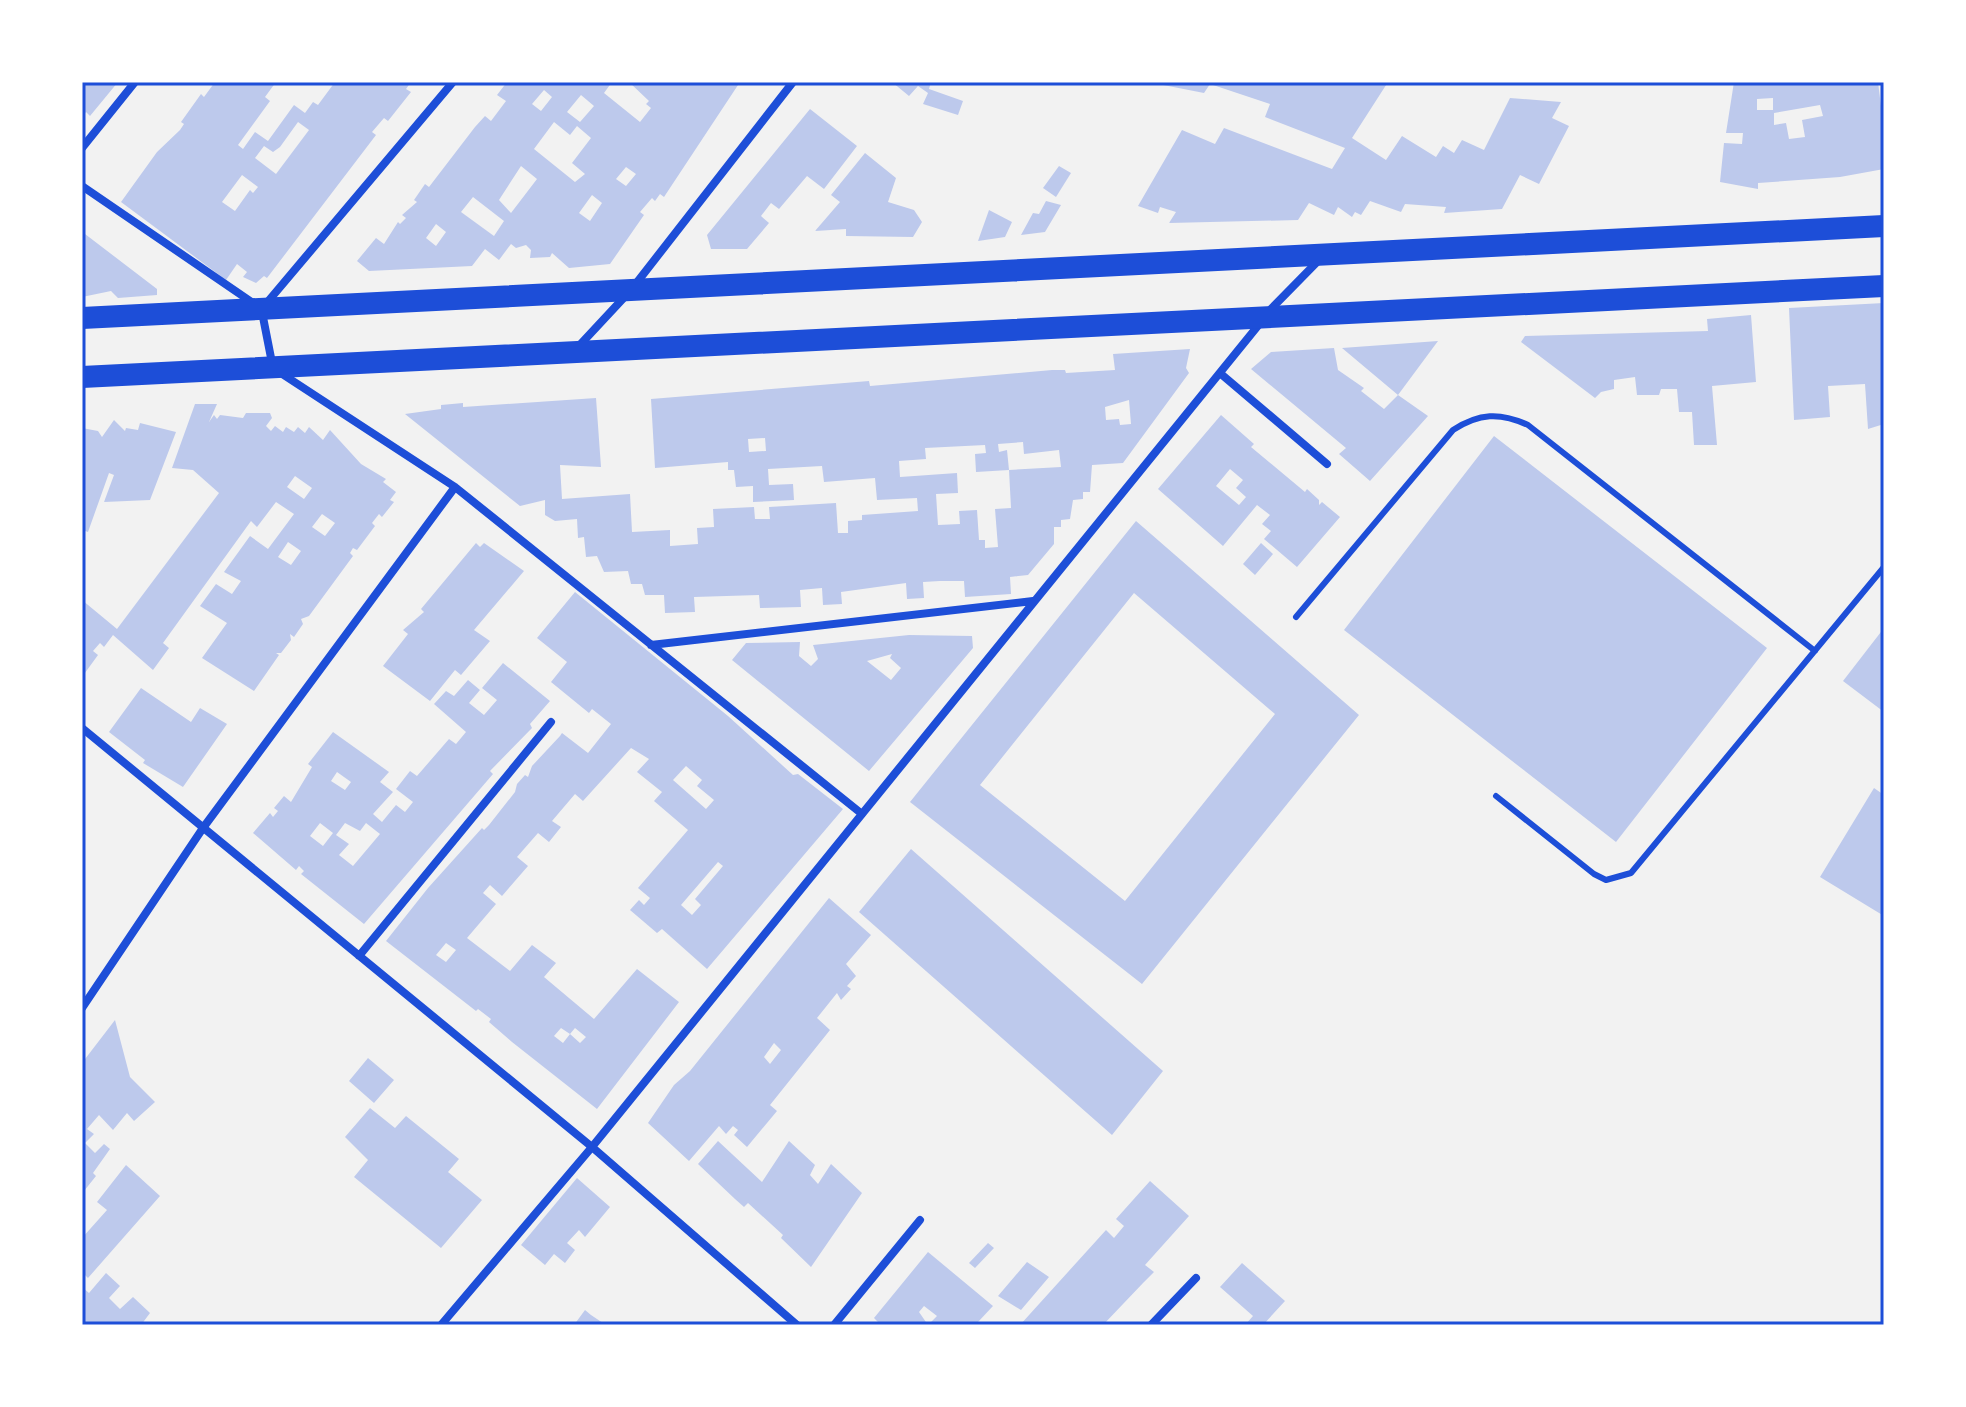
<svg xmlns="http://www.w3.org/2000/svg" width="1966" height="1407" viewBox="0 0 1966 1407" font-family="Helvetica,sans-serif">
<rect width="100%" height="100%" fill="#f2f2f2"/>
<path fill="#bdc9ec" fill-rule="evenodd" d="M 82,82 L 118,82 L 90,116 L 86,112 L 82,117 Z
M 215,82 L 276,82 L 265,97 L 270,101 L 238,145 L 243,149 L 255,132 L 268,141 L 294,105 L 305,113 L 313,102 L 318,105 L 335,82 L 411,82 L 406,89 L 411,92 L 388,121 L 384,118 L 372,132 L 376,135 L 267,278 L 264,276 L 256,283 L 243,277 L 247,272 L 237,264 L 226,280 L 121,202 L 157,152 L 180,130 L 184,124 L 181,122 L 201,94 L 204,97 ZM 298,122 L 309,130 L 276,174 L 255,158 L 264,146 L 273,152 L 280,147 ZM 242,175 L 258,187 L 253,193 L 250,190 L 235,211 L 222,202 Z
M 507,82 L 612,82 L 604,93 L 640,122 L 651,108 L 646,104 L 649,101 L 629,82 L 740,82 L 664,197 L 660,194 L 655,201 L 652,198 L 640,212 L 644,215 L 610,264 L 569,268 L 552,253 L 550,257 L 530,258 L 531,250 L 526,245 L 516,248 L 511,244 L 499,260 L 485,249 L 472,266 L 369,271 L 357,261 L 376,238 L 384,244 L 398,222 L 400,224 L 406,218 L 402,215 L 417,202 L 414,200 L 425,184 L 429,187 L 475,127 L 485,116 L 491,121 L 506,101 L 497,95 ZM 544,90 L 552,97 L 541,111 L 532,104 ZM 581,95 L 594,106 L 580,122 L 567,112 ZM 554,122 L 570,135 L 577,126 L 591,138 L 572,163 L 585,174 L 575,182 L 534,149 ZM 521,166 L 537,179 L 511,213 L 499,200 ZM 626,167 L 636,174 L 626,186 L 616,179 ZM 592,195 L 602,203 L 590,221 L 579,213 ZM 473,197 L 504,221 L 494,236 L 461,212 ZM 436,224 L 446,232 L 436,246 L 426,238 Z
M 892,82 L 931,82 L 929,89 L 963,101 L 958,115 L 923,104 L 928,93 L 918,86 L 909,96 Z
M 1148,82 L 1388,82 L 1352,138 L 1386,160 L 1402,136 L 1436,157 L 1443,146 L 1454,153 L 1462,140 L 1484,150 L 1510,98 L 1561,102 L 1552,118 L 1569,126 L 1539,184 L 1520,175 L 1502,209 L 1444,213 L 1446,207 L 1405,204 L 1401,212 L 1370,201 L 1361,215 L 1355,212 L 1352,217 L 1338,207 L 1334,215 L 1309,203 L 1298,220 L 1169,223 L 1176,212 L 1160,207 L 1158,213 L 1138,206 L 1182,130 L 1215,144 L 1224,128 L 1332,169 L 1345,148 L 1265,117 L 1270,104 L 1210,84 L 1204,93 Z
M 1734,82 L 1878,82 L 1884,130 L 1884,169 L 1840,177 L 1758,183 L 1758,189 L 1720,182 L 1724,143 L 1742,144 L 1743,133 L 1726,133 ZM 1773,98 L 1773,110 L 1757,110 L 1757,99 ZM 1820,105 L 1823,116 L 1802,120 L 1805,137 L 1789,139 L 1786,123 L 1774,125 L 1774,113 Z
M 810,109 L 857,146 L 824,189 L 807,176 L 779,209 L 771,203 L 761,216 L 769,223 L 747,249 L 711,249 L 707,235 Z
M 865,153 L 896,178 L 888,202 L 914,210 L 922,222 L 913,237 L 846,236 L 846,229 L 815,231 L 840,202 L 831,195 Z
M 1059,166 L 1071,173 L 1056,197 L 1043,188 Z
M 1046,201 L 1061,205 L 1045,232 L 1021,235 L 1033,213 L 1039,214 Z
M 989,210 L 1012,222 L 1005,237 L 978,241 Z
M 85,234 L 157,289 L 157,295 L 118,298 L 111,291 L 82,297 L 82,237 Z
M 1884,303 L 1884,424 L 1868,429 L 1865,384 L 1828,386 L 1830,417 L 1794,420 L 1789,308 Z
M 1751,315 L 1756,382 L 1712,386 L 1717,445 L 1694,445 L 1692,412 L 1679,412 L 1677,389 L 1661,389 L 1659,395 L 1637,395 L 1635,377 L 1614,380 L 1614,389 L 1601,392 L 1595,398 L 1521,342 L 1525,336 L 1708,331 L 1707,319 Z
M 1438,341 L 1398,395 L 1428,416 L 1370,481 L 1339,454 L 1346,448 L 1251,369 L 1271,352 L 1334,348 L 1338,370 L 1364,388 L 1361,391 L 1384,409 L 1398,395 L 1342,348 Z
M 1190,349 L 1186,368 L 1189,373 L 1123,463 L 1092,465 L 1090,492 L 1083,492 L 1083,499 L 1073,500 L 1070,519 L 1061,520 L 1061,527 L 1054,527 L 1054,544 L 1028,575 L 1010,577 L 1011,594 L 965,597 L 964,581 L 940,581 L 923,582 L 924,598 L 907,599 L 906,583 L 841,592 L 842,604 L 823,605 L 822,588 L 800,590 L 801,607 L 760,608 L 759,595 L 694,597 L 695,612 L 665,613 L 664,595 L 645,595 L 642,584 L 631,584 L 628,571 L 604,572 L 597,556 L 586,557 L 584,537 L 578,538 L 577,519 L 555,521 L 545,515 L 545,500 L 520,506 L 405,414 L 441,409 L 441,405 L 463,403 L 463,407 L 596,398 L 601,467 L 560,465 L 562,499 L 630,494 L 632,532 L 670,530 L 670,546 L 698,544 L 697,528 L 714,527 L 713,509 L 754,507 L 755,519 L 770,519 L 769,507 L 836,503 L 838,533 L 848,533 L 848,521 L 862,520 L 862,515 L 918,511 L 917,498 L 877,500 L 875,478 L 824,482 L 822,466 L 768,469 L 769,485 L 793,484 L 794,500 L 753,502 L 753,486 L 736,487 L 734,470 L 728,470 L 728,462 L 655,468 L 651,399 L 869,381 L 870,386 L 1052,370 L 1065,370 L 1066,373 L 1115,370 L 1113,354 ZM 1129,400 L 1131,424 L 1120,425 L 1119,419 L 1106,420 L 1105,407 ZM 765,438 L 766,451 L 749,452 L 748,439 ZM 1023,442 L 1024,454 L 1059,450 L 1061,467 L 1009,470 L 1011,508 L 995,509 L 998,547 L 985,548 L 985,540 L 979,540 L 977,510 L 959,511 L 960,524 L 938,525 L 936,494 L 958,493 L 957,473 L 900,477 L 899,461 L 926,459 L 925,448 L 985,445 L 986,453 L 975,454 L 976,472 L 1009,470 L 1007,450 L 999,452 L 998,444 Z
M 195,404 L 217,404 L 209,422 L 214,415 L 217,419 L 220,415 L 243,418 L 246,413 L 270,413 L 272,418 L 266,426 L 271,431 L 275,426 L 283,432 L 286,427 L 294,432 L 298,427 L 305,433 L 309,427 L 323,440 L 330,430 L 361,464 L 386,479 L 383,482 L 396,492 L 390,500 L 394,502 L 382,517 L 379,514 L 372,523 L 375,526 L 357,550 L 353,548 L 350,553 L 353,556 L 309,616 L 301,619 L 303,624 L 294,637 L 290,634 L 291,640 L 281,653 L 276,653 L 279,655 L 254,691 L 202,658 L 227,623 L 200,606 L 216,584 L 232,594 L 241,581 L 224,572 L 250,536 L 268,549 L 294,514 L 276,502 L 257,527 L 251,521 L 163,643 L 169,648 L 153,670 L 113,635 L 104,647 L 100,643 L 93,651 L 98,655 L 82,677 L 82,600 L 117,629 L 219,493 L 193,470 L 172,468 ZM 295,476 L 312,488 L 304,499 L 287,487 ZM 322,514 L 335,523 L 325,536 L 312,527 ZM 288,542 L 301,551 L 291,565 L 278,557 Z
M 1221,415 L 1254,444 L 1251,447 L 1305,492 L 1307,489 L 1319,500 L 1319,505 L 1322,502 L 1340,517 L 1297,567 L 1264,539 L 1271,531 L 1262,524 L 1270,515 L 1257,505 L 1223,546 L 1158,489 ZM 1230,469 L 1243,480 L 1236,488 L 1246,497 L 1239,505 L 1216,486 Z
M 114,420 L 125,431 L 126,428 L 138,430 L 140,423 L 176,432 L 150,500 L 104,502 L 114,475 L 109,473 L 88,532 L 82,530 L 82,428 L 98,431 L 102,437 Z
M 1494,436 L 1767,648 L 1616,842 L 1344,630 Z
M 1136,521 L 1359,715 L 1142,984 L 910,802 ZM 1134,593 L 1275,714 L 1125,901 L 980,785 Z
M 476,543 L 480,547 L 484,543 L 524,571 L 474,630 L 490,641 L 461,675 L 455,670 L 430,701 L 383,666 L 408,634 L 403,630 L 424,612 L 421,609 Z
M 1261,543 L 1273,554 L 1255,575 L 1243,564 Z
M 575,592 L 728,716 L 793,775 L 798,774 L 843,809 L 707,969 L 662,929 L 657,933 L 630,910 L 639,900 L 644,905 L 650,898 L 638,888 L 688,830 L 654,801 L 662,792 L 637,772 L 649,759 L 631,748 L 583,801 L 575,794 L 552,821 L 561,827 L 549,842 L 538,833 L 517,857 L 528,866 L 502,896 L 490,885 L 483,893 L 496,904 L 467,938 L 510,971 L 532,945 L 556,963 L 544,977 L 594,1019 L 637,969 L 679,1002 L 597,1109 L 512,1042 L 489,1022 L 491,1019 L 478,1009 L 476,1011 L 386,941 L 428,888 L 482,828 L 484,830 L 489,825 L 515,792 L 517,784 L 525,775 L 528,777 L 532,766 L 560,736 L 562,733 L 588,753 L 611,724 L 592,709 L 589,713 L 551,682 L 567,662 L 537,638 ZM 686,766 L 702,780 L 697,786 L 714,800 L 706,809 L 673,780 ZM 718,862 L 723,866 L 695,899 L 701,905 L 692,915 L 681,905 ZM 446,943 L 456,950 L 446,962 L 436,955 ZM 561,1028 L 570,1034 L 575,1028 L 586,1037 L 580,1043 L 570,1034 L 563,1043 L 554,1036 Z
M 1884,628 L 1884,712 L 1843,681 Z
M 909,635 L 972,636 L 973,648 L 869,771 L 732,660 L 746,643 L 800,642 L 799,656 L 811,666 L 818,659 L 813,645 ZM 892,654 L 890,658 L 901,668 L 891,680 L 867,661 Z
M 503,663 L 550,701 L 530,724 L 532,728 L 490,771 L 493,774 L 364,924 L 301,874 L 304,871 L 299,866 L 296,870 L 253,833 L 270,813 L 273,817 L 278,811 L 274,808 L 284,796 L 291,802 L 312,767 L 308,764 L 333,732 L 389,772 L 380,782 L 393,792 L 373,814 L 382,822 L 396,805 L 405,812 L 413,802 L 396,789 L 410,771 L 417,776 L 449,739 L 456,744 L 466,732 L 434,704 L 446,691 L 454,696 L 468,680 L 480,690 L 469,703 L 484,715 L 497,700 L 482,688 ZM 337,772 L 351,782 L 345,790 L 331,781 ZM 320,823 L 333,833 L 323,846 L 310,836 ZM 345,823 L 360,831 L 366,823 L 380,834 L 353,866 L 339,855 L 349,844 L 336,835 Z
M 141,688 L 191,722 L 200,708 L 227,724 L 183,787 L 143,763 L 145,760 L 109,732 Z
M 1874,788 L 1884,795 L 1884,916 L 1820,877 Z
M 911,849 L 1163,1071 L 1112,1135 L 859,912 Z
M 829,898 L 871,935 L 846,964 L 856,976 L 847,986 L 851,989 L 841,1000 L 837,993 L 817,1018 L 830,1030 L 770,1105 L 777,1111 L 747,1147 L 734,1135 L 738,1130 L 733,1126 L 726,1134 L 719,1126 L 689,1161 L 648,1123 L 674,1085 L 690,1071 ZM 774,1043 L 781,1050 L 770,1064 L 764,1057 Z
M 115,1020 L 130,1077 L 155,1102 L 134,1121 L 127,1113 L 113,1130 L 99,1115 L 87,1129 L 94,1134 L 85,1143 L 95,1153 L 104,1144 L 110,1149 L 93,1173 L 96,1176 L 84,1191 L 82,1063 Z
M 368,1058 L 394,1080 L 374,1103 L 349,1081 Z
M 370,1108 L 395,1128 L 406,1116 L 459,1159 L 448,1172 L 482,1200 L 441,1248 L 354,1177 L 368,1160 L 345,1137 Z
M 718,1141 L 762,1182 L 789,1141 L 815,1165 L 810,1175 L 818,1184 L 831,1164 L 862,1193 L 811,1267 L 781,1238 L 783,1235 L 748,1203 L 744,1207 L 735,1199 L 698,1164 Z
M 126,1165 L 160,1196 L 88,1278 L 82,1272 L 82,1238 L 107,1210 L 97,1202 Z
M 577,1178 L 610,1207 L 585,1237 L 579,1230 L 567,1243 L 575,1250 L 565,1263 L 554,1254 L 545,1265 L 521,1245 Z
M 1150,1181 L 1189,1216 L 1145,1265 L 1154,1272 L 1144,1282 L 1103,1325 L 1020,1325 L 1106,1230 L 1114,1238 L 1124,1226 L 1116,1219 Z
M 988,1243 L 994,1248 L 975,1268 L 969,1263 Z
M 928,1252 L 993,1306 L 978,1322 L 981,1325 L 881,1325 L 874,1318 ZM 924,1306 L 937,1316 L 928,1325 L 919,1312 Z
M 1027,1262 L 1049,1277 L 1021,1310 L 998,1296 Z
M 1242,1263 L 1285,1301 L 1263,1325 L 1245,1325 L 1253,1316 L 1220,1287 Z
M 106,1273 L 120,1286 L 109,1298 L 120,1309 L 133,1297 L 150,1313 L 141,1325 L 82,1325 L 82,1287 L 89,1293 Z
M 585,1310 L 591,1315 L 606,1325 L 574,1325 Z"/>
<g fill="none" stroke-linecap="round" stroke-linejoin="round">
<path stroke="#1d4ed8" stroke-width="6" d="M 1296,617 L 1453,430 C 1479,413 1500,412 1528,425 L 1815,651
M 1496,796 L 1594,874 L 1606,880 L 1631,873 L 1884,567"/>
<path stroke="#1d4ed8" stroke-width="8" d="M 82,148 L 135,82
M 82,186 L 253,303
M 265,305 L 453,82
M 1269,311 L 1321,258
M 262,312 L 273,368 L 455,487 L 862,814
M 577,348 L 631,290 L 793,82
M 1221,374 L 1327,464
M 651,645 L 1033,601
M 82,728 L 592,1147 L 797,1325
M 359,956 L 551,722
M 82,1008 L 203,828 L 455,487
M 441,1325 L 592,1147 L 1261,322
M 834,1325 L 920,1220
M 1151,1325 L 1196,1278"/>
<path stroke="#1d4ed8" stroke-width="22" d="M 82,318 L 1884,226
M 82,377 L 1884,286"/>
</g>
<rect width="1966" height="1407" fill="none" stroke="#ffffff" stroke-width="168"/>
<rect x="84" y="84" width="1798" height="1239" fill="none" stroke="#1d4ed8" stroke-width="3"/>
</svg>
